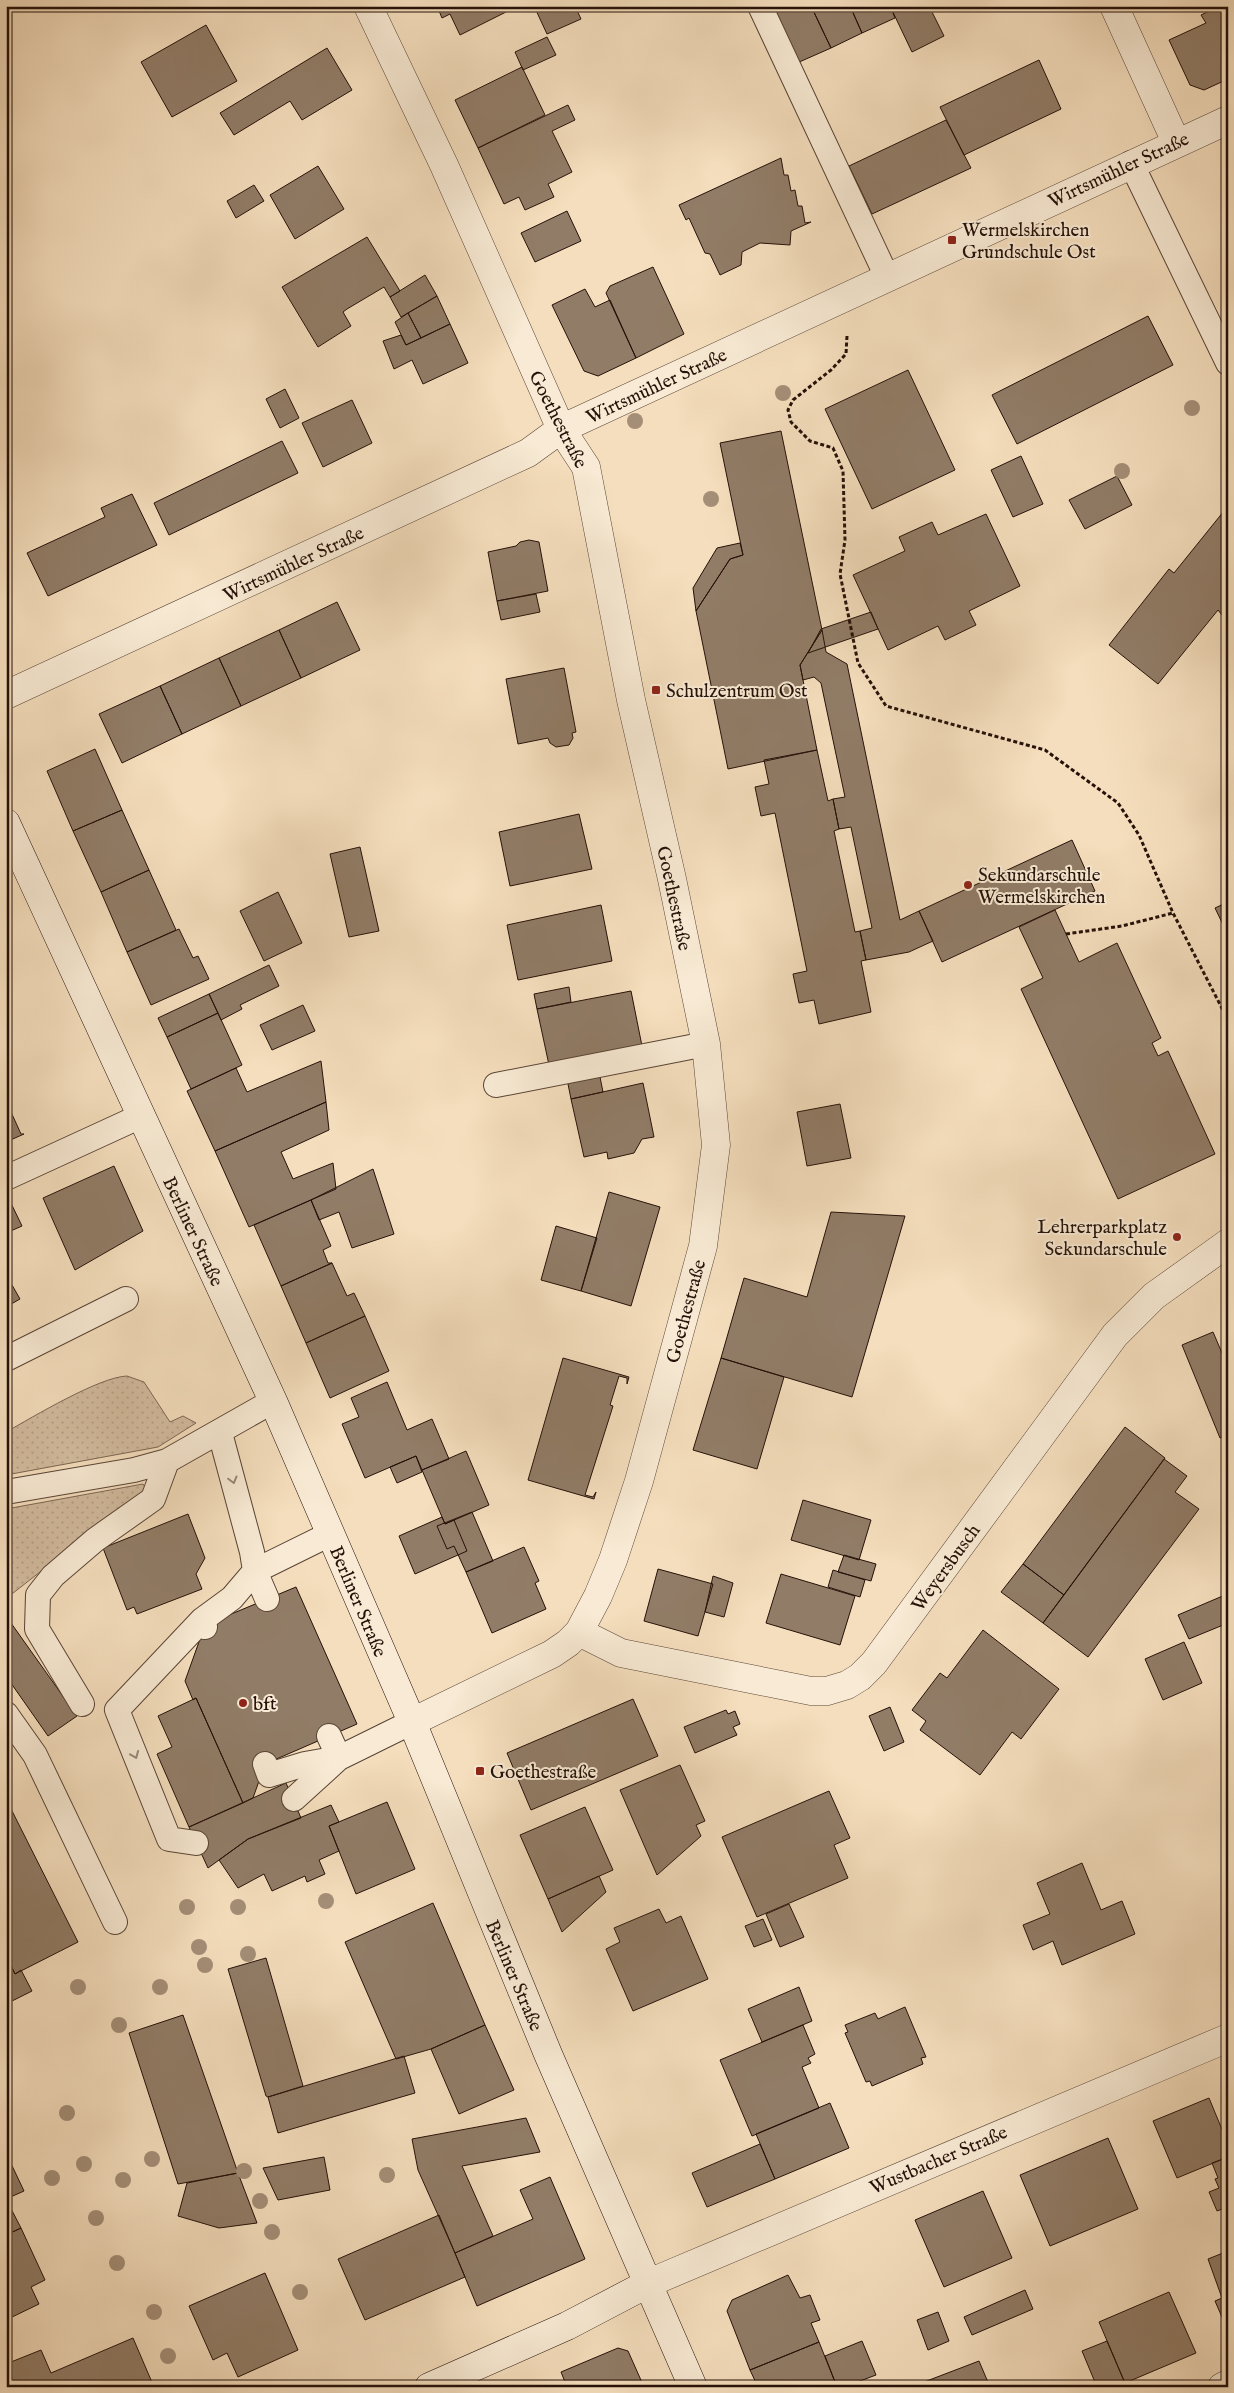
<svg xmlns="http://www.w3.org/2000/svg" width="1234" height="2393" viewBox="0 0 1234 2393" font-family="'IM FELL English',serif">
<defs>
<pattern id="grass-dots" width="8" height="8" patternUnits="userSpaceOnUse" patternTransform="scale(1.25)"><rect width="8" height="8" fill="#d2bb9e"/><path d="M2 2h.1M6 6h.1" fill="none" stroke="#b4a087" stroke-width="1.8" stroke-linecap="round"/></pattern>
</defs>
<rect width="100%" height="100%" fill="#f5debd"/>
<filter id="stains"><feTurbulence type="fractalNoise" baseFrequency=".004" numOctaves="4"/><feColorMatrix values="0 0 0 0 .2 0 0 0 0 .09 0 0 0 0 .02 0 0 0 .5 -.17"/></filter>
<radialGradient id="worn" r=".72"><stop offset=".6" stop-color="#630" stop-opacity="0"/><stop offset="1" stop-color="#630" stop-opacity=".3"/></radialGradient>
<path fill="url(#grass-dots)" stroke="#7c6654" d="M 127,1376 L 144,1382 L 170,1422 L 183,1416 L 196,1423 L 158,1447 L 6,1475 L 6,1432 C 33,1417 99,1377 127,1376 Z
M 143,1484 L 146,1489 L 8,1597 L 6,1509 Z"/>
<path fill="#917c67" stroke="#251109" d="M 437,6 L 509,6 L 510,10 L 460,35 L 450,14 L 442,18 Z
M 534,6 L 575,6 L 581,19 L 547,34 Z
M 775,6 L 811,6 L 831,48 L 797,63 L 772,8 Z
M 811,6 L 850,6 L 862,33 L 831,48 Z
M 850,6 L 890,6 L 895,18 L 862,33 Z
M 890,6 L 929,6 L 944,36 L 912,52 Z
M 994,6 L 1006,6 L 996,11 Z
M 1220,6 L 1228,8 L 1228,79 L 1204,90 L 1190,85 L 1169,40 L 1206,23 L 1201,15 Z
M 206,25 L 237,81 L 172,117 L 141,62 Z
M 547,37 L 556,55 L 523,70 L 515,52 Z
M 327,48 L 352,90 L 302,120 L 290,101 L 234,135 L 220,113 Z
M 1039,60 L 1061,109 L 964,155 L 940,107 Z
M 522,67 L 545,115 L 478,148 L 455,100 Z
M 568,105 L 575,120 L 552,131 L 572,172 L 548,184 L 554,197 L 525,210 L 519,197 L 504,204 L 478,148 Z
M 946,120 L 971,168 L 872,214 L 849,166 Z
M 781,158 L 784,175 L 788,175 L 791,191 L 795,190 L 798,206 L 802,206 L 805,223 L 811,222 L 791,231 L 790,245 L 760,243 L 742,252 L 741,265 L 720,275 L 710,254 L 705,253 L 689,218 L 686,220 L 679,205 Z
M 318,166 L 344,209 L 295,239 L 270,195 Z
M 254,185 L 264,201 L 236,218 L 227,201 Z
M 567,211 L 581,241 L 535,262 L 521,233 Z
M 367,237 L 400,291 L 390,297 L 384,287 L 347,309 L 343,312 L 351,326 L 318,347 L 282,287 Z
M 653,267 L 684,334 L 636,358 L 606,293 L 610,286 Z
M 425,275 L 437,296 L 401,317 L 390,297 Z
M 585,289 L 595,307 L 610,300 L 636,358 L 598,376 L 584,371 L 552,305 Z
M 437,296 L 450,324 L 421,338 L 408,313 Z
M 408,313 L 421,338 L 406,345 L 395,322 Z
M 1148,316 L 1173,365 L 1017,444 L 992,395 Z
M 450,324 L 468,363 L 423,384 L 412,360 L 394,369 L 383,341 L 401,335 L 406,345 Z
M 908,370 L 955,470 L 872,509 L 825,409 Z
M 285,389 L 299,418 L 280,428 L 266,399 Z
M 352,400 L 372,443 L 323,467 L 302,423 Z
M 781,431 L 822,630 L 800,665 L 817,750 L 728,769 L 696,611 L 730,559 L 743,555 L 720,443 Z
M 282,441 L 298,473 L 169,535 L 154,503 Z
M 1021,456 L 1043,504 L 1013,517 L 991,470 Z
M 1117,476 L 1132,505 L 1085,529 L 1069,500 Z
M 132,494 L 157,545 L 48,596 L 27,553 L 105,517 L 101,508 Z
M 1228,506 L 1228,608 L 1222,615 L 1218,610 L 1158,684 L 1109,645 L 1169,569 L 1174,573 Z
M 986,514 L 1020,586 L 969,611 L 976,625 L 945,640 L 938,626 L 888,650 L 853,575 L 905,551 L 899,537 L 932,522 L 938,535 Z
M 529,540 L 539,542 L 548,591 L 497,601 L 488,552 L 516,546 L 520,542 Z
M 740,543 L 743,555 L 730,559 L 696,611 L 693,588 L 717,548 Z
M 536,594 L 540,612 L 501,620 L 497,601 Z
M 337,602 L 360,650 L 301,678 L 279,630 Z
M 871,612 L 878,629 L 808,653 L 821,629 Z
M 279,630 L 301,678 L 241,706 L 219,658 Z
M 822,630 L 826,652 L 847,664 L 900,920 L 919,911 L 933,941 L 909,952 L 866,960 L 860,931 L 872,928 L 851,827 L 839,829 L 833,799 L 845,797 L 821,683 L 814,677 L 803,680 L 800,665 Z
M 219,658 L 241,706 L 182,734 L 160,686 Z
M 564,668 L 576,732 L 572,733 L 573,738 L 569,745 L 556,747 L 550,743 L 548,738 L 518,744 L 506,679 Z
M 160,686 L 182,734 L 122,763 L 99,714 Z
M 95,749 L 122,810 L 73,831 L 47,771 Z
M 817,750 L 828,801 L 833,799 L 839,829 L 834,831 L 855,932 L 860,931 L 866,960 L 861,961 L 871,1012 L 819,1024 L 814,1000 L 799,1003 L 793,974 L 807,971 L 775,813 L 761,816 L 755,787 L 769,784 L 764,760 Z
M 122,810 L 149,870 L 101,892 L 73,831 Z
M 579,814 L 592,869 L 510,886 L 499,832 Z
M 1072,840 L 1095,891 L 942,962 L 919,911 Z
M 360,847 L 379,931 L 349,937 L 330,854 Z
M 149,870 L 176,930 L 127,952 L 101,892 Z
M 278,892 L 302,943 L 264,961 L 240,911 Z
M 1228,902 L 1228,935 L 1215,908 Z
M 601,905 L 612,961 L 518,980 L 507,925 Z
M 1055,910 L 1079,962 L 1117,943 L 1161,1038 L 1152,1043 L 1158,1056 L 1168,1051 L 1215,1154 L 1118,1199 L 1021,989 L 1043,978 L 1019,927 Z
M 179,929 L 193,958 L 198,956 L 209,979 L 151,1005 L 127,952 Z
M 269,965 L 279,986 L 240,1005 L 242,1009 L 221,1020 L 209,994 Z
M 569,987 L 571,1002 L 537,1009 L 534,994 Z
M 631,991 L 642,1046 L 549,1065 L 537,1009 Z
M 209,994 L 218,1013 L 167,1037 L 158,1018 Z
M 303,1005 L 315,1031 L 272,1050 L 260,1025 Z
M 218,1013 L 242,1065 L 191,1089 L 167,1037 Z
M 321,1061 L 326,1102 L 215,1151 L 187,1091 L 236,1068 L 247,1092 Z
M 599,1072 L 603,1092 L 571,1099 L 567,1079 Z
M 643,1083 L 654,1137 L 642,1139 L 634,1153 L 608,1159 L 607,1152 L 584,1157 L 571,1099 Z
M 6,1101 L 21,1134 L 24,1134 L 6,1142 Z
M 326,1102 L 329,1130 L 281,1152 L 293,1179 L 333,1163 L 336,1189 L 249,1227 L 215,1151 Z
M 840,1104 L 851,1158 L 807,1166 L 797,1112 Z
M 114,1166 L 143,1231 L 75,1270 L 43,1198 Z
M 373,1169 L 394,1234 L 352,1248 L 339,1212 L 319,1220 L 311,1200 Z
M 609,1192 L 660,1207 L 631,1306 L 581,1291 Z
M 8,1197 L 22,1226 L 6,1233 L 6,1198 Z
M 311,1200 L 331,1246 L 323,1250 L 328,1263 L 332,1263 L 281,1286 L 254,1225 Z
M 831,1212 L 905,1216 L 852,1397 L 721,1358 L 744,1278 L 807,1297 Z
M 556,1226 L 597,1238 L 581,1291 L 541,1280 Z
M 332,1263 L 347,1296 L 354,1293 L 365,1316 L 306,1343 L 281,1286 Z
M 12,1285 L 20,1299 L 6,1307 L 6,1288 Z
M 365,1316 L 389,1371 L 330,1398 L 306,1343 Z
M 1213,1332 L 1228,1367 L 1228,1435 L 1220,1438 L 1182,1345 Z
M 563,1358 L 629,1377 L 627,1384 L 627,1378 L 619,1376 L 610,1405 L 613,1406 L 585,1495 L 593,1497 L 596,1492 L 594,1499 L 528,1480 Z
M 721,1358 L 784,1377 L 757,1469 L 693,1450 Z
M 387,1382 L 407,1430 L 432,1419 L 449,1459 L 422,1470 L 416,1456 L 365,1478 L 342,1424 L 359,1417 L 351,1398 Z
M 1125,1427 L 1165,1458 L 1064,1595 L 1023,1564 Z
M 466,1451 L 489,1505 L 445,1524 L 422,1470 Z
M 416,1456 L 422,1472 L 397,1483 L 390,1467 Z
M 1164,1459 L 1187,1476 L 1175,1492 L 1199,1509 L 1088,1657 L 1043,1623 Z
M 803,1500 L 871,1520 L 859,1560 L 791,1540 Z
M 472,1512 L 493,1561 L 466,1572 L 454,1546 L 447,1549 L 437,1526 Z
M 188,1514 L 205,1558 L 196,1574 L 202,1589 L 137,1614 L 134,1607 L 127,1610 L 103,1548 Z
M 442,1517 L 445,1524 L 454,1520 L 467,1551 L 415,1574 L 399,1536 Z
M 524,1547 L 539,1581 L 535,1583 L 546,1609 L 492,1633 L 466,1572 Z
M 844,1555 L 876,1564 L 871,1581 L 838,1572 Z
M 1023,1564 L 1064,1595 L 1043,1623 L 1001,1592 Z
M 658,1569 L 713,1584 L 698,1636 L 644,1621 Z
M 833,1570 L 865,1580 L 860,1597 L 828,1587 Z
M 781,1574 L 855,1596 L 840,1645 L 766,1623 Z
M 713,1576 L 733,1583 L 724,1617 L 705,1612 Z
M 296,1587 L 357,1724 L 265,1764 L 253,1798 L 243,1803 L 196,1698 L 193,1700 L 185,1681 L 205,1625 Z
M 1225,1595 L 1228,1602 L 1228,1623 L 1189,1639 L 1178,1615 Z
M 6,1616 L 77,1716 L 48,1736 L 6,1676 Z
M 983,1630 L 1059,1689 L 1021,1739 L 1012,1732 L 980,1775 L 920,1730 L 926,1721 L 912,1710 L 940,1673 L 947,1678 Z
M 1184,1642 L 1202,1683 L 1163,1700 L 1145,1659 Z
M 196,1698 L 243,1803 L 189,1827 L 157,1754 L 172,1747 L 158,1716 Z
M 633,1699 L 658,1756 L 531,1810 L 507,1753 Z
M 890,1707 L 904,1742 L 884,1751 L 869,1716 Z
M 726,1710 L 728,1714 L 735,1711 L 740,1724 L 733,1727 L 737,1735 L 695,1753 L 684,1727 Z
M 680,1765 L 705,1821 L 696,1825 L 701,1836 L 657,1875 L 620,1790 Z
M 286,1783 L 301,1818 L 248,1839 L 208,1868 L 189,1827 Z
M 829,1791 L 850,1838 L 834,1845 L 848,1878 L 757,1917 L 722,1837 Z
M 6,1799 L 78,1942 L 15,1974 L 6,1955 Z
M 387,1802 L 415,1869 L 356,1894 L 329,1826 Z
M 331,1805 L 339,1822 L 329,1826 L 339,1851 L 319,1860 L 325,1874 L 307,1882 L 305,1876 L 272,1891 L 264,1874 L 238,1888 L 219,1860 L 248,1839 Z
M 585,1807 L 613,1870 L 548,1899 L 520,1835 Z
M 1082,1863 L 1101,1910 L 1122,1901 L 1135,1934 L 1062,1965 L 1053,1941 L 1033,1950 L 1023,1925 L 1050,1914 L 1037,1883 Z
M 599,1876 L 606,1892 L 562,1932 L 548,1899 Z
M 433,1903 L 485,2025 L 431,2049 L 396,2059 L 345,1942 Z
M 789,1904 L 804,1937 L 780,1947 L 766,1914 Z
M 659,1909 L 666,1923 L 681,1916 L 708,1979 L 633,2011 L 606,1949 L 620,1942 L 614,1928 Z
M 763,1919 L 772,1940 L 754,1947 L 745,1926 Z
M 6,1955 L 15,1974 L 21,1970 L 32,1991 L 6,2004 Z
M 266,1958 L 303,2086 L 268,2097 L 266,2096 L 228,1969 Z
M 799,1987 L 812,2021 L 762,2042 L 748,2009 Z
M 905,2007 L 926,2057 L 921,2058 L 923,2064 L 872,2086 L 870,2081 L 866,2082 L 845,2033 L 848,2032 L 845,2025 L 875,2013 L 878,2019 Z
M 183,2015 L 238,2173 L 178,2184 L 129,2033 Z
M 485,2025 L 514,2090 L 459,2114 L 431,2049 Z
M 803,2025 L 815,2054 L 808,2058 L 811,2063 L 802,2067 L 819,2108 L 752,2136 L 720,2060 Z
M 404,2056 L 415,2093 L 278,2133 L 268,2097 Z
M 1209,2098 L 1228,2144 L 1228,2157 L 1177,2178 L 1153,2121 Z
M 830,2103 L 849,2148 L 775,2179 L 756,2134 Z
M 526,2118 L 540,2152 L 462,2166 L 493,2236 L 455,2253 L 418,2170 L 412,2139 Z
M 1108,2138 L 1138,2209 L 1050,2246 L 1020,2175 Z
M 760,2144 L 775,2179 L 707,2207 L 692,2173 Z
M 6,2153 L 24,2191 L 6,2199 Z
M 324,2157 L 330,2190 L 278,2200 L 263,2168 Z
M 1228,2157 L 1228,2207 L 1217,2211 L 1209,2192 L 1219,2188 L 1215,2179 L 1218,2178 L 1212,2163 Z
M 238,2173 L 257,2223 L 219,2228 L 178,2216 L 187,2183 Z
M 550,2177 L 585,2259 L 477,2306 L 455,2253 L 533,2219 L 520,2190 Z
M 983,2191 L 1012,2258 L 944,2287 L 915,2220 Z
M 6,2199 L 21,2228 L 6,2235 Z
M 439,2215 L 465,2277 L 365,2320 L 338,2259 Z
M 21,2228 L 45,2280 L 31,2287 L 39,2304 L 10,2318 L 6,2309 L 6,2235 Z
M 1228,2251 L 1228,2331 L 1215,2301 L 1222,2298 L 1208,2259 Z
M 265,2273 L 298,2350 L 238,2377 L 227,2353 L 213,2360 L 189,2306 Z
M 788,2275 L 800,2298 L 810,2295 L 820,2320 L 811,2323 L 819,2342 L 750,2370 L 727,2311 L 732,2300 Z
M 1025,2290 L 1033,2309 L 972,2335 L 964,2317 Z
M 1169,2292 L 1196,2353 L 1125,2383 L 1099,2322 Z
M 938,2312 L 949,2341 L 928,2350 L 917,2320 Z
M 133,2338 L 154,2387 L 10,2387 L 6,2378 L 6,2364 L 41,2350 L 51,2373 Z
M 862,2341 L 876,2375 L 844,2387 L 837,2387 L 825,2356 Z
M 1107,2341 L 1124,2381 L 1111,2387 L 1097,2387 L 1082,2351 Z
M 819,2342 L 837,2387 L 758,2387 L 750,2370 Z
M 618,2348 L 628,2351 L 644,2387 L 567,2387 L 561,2372 Z
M 979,2361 L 990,2387 L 911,2387 Z"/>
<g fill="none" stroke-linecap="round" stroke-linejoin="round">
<defs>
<path id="service" d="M 760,6 L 887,277
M 1131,163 L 1228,363
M 496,1085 L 706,1044
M 6,1178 L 141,1116
M 6,1359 L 126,1299
M 6,1492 L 134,1470 L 167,1461 L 273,1401
M 267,1599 L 255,1571 L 330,1534
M 205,1627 L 202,1620 L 232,1598 L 255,1571 L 252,1552 L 220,1433
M 82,1704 L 37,1629 L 38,1595 L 53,1576 L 95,1540 L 153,1499 L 167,1461
M 6,1714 L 35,1755 L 115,1922
M 329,1736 L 339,1758 L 412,1722
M 265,1764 L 269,1775 L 305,1764 L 339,1758
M 294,1799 L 339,1758
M 196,1843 L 169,1839 L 117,1710 L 202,1620"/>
<path id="minor" d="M 368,6 L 444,165 L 561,429 L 586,467 L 631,700 L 672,879 L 706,1044 L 716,1145 L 703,1246 L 639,1481 L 613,1560 L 598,1596 L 579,1632 L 568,1643 L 552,1654 L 412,1722
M 1114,6 L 1176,142
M 6,695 L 528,453 L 561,429 L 1228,120
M 579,1632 L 621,1653 L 811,1691 L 827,1691 L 847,1685 L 860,1677 L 874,1663 L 1115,1335 L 1154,1296 L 1228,1243
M 649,2283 L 1228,2038
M 1222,2387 L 1228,2384"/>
<path id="secondary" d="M 6,823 L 273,1401 L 412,1722 L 548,2054 L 693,2387
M 429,2387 L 567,2326 L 649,2283"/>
</defs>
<use href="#service" stroke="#594436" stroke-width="26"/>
<use href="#minor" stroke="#594436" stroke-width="29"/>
<use href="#secondary" stroke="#251109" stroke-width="29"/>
<path stroke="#251109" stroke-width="3" stroke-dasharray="4 2.5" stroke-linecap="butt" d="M 847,336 L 846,354 L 831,370 L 793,400 L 788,410 L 791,422 L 810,441 L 833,448 L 843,471 L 845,540 L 840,574 L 858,663 L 886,706 L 1045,750 L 1118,803 L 1139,835 L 1173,913 L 1228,1020
M 1066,934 L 1122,926 L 1173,913"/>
<use href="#service" stroke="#f8ead4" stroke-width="24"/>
<use href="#minor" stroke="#f8ead4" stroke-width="28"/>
<use href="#secondary" stroke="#f8ead4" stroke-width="28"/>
</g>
<g fill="#a48e77">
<circle cx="783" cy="393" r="8"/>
<circle cx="1192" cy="408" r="8"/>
<circle cx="635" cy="421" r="8"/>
<circle cx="1122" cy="471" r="8"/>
<circle cx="711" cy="499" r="8"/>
<circle cx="326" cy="1901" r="8"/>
<circle cx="187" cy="1907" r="8"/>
<circle cx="238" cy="1907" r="8"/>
<circle cx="199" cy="1947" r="8"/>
<circle cx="248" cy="1954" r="8"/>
<circle cx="205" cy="1965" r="8"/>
<circle cx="78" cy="1987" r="8"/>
<circle cx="160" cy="1987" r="8"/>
<circle cx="119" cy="2025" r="8"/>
<circle cx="67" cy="2113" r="8"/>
<circle cx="152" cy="2159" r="8"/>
<circle cx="84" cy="2164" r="8"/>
<circle cx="244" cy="2171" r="8"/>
<circle cx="387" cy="2175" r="8"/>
<circle cx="52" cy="2178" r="8"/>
<circle cx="123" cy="2180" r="8"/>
<circle cx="260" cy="2201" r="8"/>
<circle cx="96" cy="2218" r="8"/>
<circle cx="272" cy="2232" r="8"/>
<circle cx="117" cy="2263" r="8"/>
<circle cx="300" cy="2292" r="8"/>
<circle cx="154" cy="2312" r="8"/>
<circle cx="168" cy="2356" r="8"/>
</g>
<defs><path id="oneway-chevron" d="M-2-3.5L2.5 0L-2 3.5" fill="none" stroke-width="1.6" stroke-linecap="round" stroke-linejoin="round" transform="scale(1.25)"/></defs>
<g stroke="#998879">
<use href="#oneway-chevron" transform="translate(233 1480) rotate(75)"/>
<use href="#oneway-chevron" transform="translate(135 1755) rotate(68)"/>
</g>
<g fill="#8f2418" stroke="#f8ead4" stroke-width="2">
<rect x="947" y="235" width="10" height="10" rx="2.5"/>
<rect x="651" y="685" width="10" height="10" rx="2.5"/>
<circle cx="968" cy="885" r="5"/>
<circle cx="1177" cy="1237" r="5"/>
<circle cx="243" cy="1703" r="5"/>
<rect x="475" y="1766" width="10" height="10" rx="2.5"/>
</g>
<g text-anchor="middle" stroke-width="4" stroke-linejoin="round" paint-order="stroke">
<g font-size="19" fill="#251109" stroke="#f8ead4">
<text transform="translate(1118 169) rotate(-25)" y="7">Wirtsmühler Straße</text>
<text transform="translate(656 385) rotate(-25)" y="7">Wirtsmühler Straße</text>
<text transform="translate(559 419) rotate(63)" y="7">Goethestraße</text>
<text transform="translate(293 563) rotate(-25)" y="7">Wirtsmühler Straße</text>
<text transform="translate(675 898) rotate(78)" y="7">Goethestraße</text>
<text transform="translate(194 1231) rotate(65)" y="7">Berliner Straße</text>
<text transform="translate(685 1311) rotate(-75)" y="7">Goethestraße</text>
<text transform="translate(945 1567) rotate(-54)" y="7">Weyersbusch</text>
<text transform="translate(359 1601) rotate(67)" y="7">Berliner Straße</text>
<text transform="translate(515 1975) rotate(67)" y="7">Berliner Straße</text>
<text transform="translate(938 2159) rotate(-23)" y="7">Wustbacher Straße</text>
</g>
<g font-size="19" fill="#251109" stroke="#f8ead4" text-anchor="start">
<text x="962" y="236">Wermelskirchen<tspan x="962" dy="22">Grundschule Ost</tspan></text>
<text x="666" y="697">Schulzentrum Ost</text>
<text x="978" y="881">Sekundarschule<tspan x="978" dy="22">Wermelskirchen</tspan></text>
<text x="1167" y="1233" text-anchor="end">Lehrerparkplatz<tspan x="1167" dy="22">Sekundarschule</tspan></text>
<text x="253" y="1710">bft</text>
<text x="490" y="1778">Goethestraße</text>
</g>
</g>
<rect width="1234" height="2393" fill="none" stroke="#f5debd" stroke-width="25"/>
<rect x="8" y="8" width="1219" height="2378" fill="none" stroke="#251109" stroke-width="2.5"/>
<rect x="12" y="12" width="1209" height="2368" fill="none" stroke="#251109"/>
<rect width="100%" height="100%" filter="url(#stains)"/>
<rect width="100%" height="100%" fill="url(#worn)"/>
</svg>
